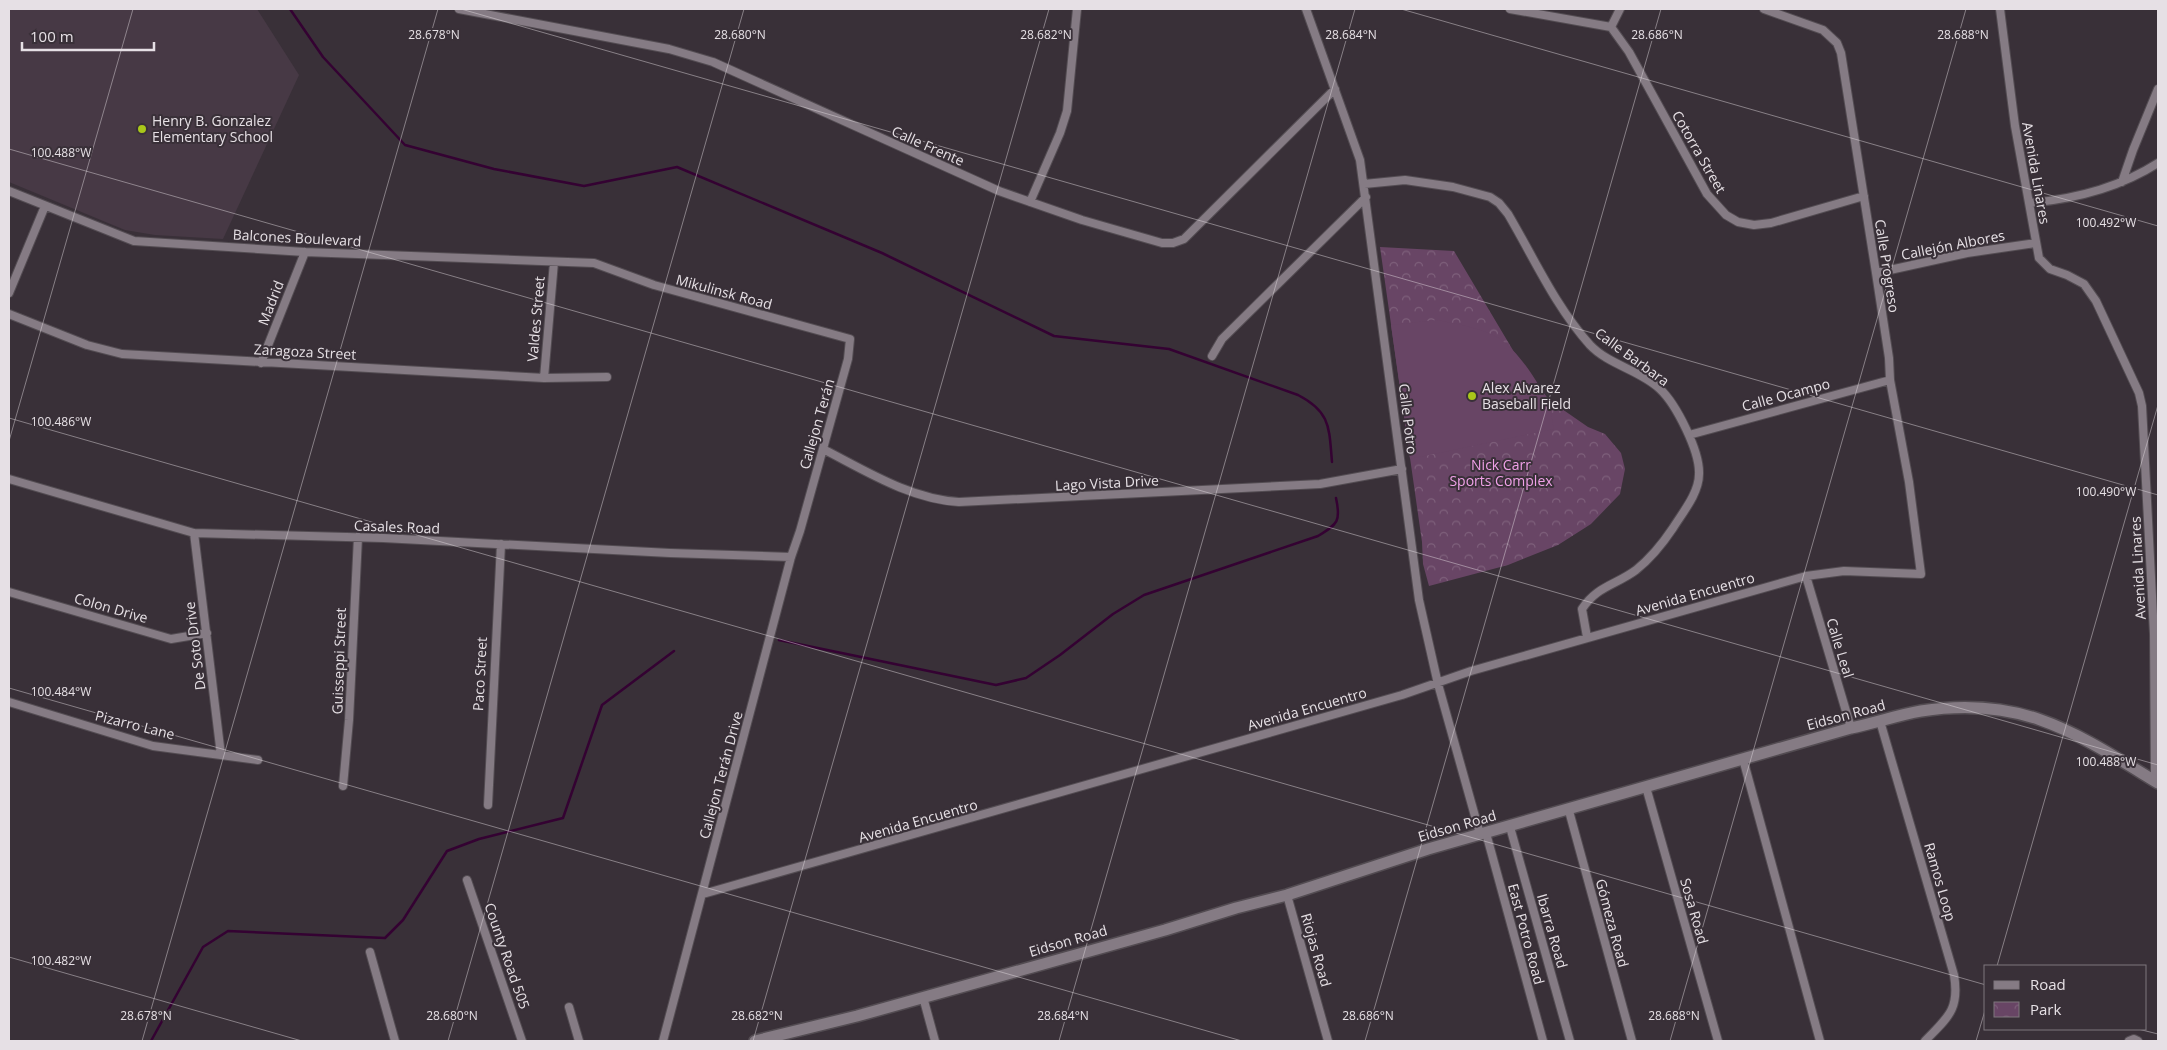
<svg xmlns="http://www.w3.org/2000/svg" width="2167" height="1050" viewBox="0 0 2167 1050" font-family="'Open Sans',sans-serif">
<defs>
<pattern id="park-crowns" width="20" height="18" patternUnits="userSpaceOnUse" patternTransform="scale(1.25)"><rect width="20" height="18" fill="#684565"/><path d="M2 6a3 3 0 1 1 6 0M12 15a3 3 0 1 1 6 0" fill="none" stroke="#7e607b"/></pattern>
</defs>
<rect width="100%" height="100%" fill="#393038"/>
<path fill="#473945" d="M 9,9 L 257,9 L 299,75 L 223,239 L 155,235 L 125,230 L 9,182 Z"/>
<path fill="url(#park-crowns)" d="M 1380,247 L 1454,251 L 1514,352 L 1549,400 L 1588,427 L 1605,434 L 1621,453 L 1625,469 L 1620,494 L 1591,524 L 1558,545 L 1508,565 L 1429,586 L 1423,564 L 1422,542 Z"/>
<path fill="#684565" d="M 1437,320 C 1456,324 1484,328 1500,339 C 1518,351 1542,386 1549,407 C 1552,414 1552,422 1554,429 L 1410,459 L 1391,325 Z"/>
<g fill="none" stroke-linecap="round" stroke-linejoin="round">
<path stroke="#340232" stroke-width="2.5" d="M 290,9 L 323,57 L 405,145 L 494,169 L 584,186 L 677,167 L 882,253 L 1054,336 L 1169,349 L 1298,395 C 1331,412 1329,428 1332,462
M 779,640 L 996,685 L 1026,678 L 1060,655 L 1113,614 L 1144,595 L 1318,536 C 1338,524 1341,521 1336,498
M 151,1041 L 203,947 L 228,931 L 385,938 L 403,920 L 447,851 L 479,839 L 563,818 L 602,705 L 674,651"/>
<defs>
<path id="street" d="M 459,9 L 669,49 L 713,62 L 999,191 L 1082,220 L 1162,243 L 1173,243 L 1184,239 L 1335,89
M 1306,9 L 1360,160 L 1419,600 L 1438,684 L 1480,834
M 1510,9 L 1611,27 L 1620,9
M 2000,9 L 2015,126 L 2039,258 L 2050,269 L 2067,275 L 2084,284 L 2096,301 L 2139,393 L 2142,406 L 2154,634 L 2155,781
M 1611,27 L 1629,52 L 1707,194 L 1726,215 L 1738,222 L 1754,225 L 1771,223 L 1864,196
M 2122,182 L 2133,150 L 2158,89
M 1364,184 L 1405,180 L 1453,187 L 1490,197 L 1499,203 L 1508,214 C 1534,258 1555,306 1590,345 C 1609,365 1640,370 1660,389 C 1676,404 1700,451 1699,474 C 1699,493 1683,512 1673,528 C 1663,543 1651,558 1636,570 C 1616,585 1597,586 1582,609 L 1587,637
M 9,191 L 134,241 L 305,252 L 594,263 L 654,285 L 850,339 L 848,359 L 800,531 L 791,557 L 663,1041
M 1030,202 L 1060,133 L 1067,111 L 1077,9
M 2029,203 C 2076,199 2119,188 2158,163
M 1876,273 L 1967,253 L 2036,243
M 9,293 L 45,206
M 9,314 L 87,345 L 122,354 L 544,378 L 607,377
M 1212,356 L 1222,339 L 1366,197
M 261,363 L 305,252
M 544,378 L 554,262
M 1689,435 L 1890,380
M 823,449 C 866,471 910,499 959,502 L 1320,484 L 1402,469
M 9,479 L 194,533 L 383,538 L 670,553 L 791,557
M 194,533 L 221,755
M 1806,576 L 1851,728
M 9,592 L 171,639 L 207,633
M 9,702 L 153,746 L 258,760
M 1880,721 L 1954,975 C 1960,1010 1947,1018 1925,1041
M 1743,759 L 1820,1041
M 343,786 L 349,720 L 358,537
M 1646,787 L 1718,1041
M 488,805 L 501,544
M 1569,811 L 1632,1041
M 1510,827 L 1570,1041
M 1486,833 L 1543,1041
M 467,880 L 522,1041
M 703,894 L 1402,695 L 1471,671 L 1806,576 L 1844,571 L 1921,574 L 1909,482 L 1890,380 L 1889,358 L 1876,273 L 1841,53 L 1837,43 L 1823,30 L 1764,9
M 1287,895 L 1328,1041
M 370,952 L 395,1041
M 923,997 L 935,1041
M 569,1007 L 579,1041
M 2129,1041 L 2134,1039 L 2138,1041"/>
<path id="secondary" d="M 755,1041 L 857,1016 L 1165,930 L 1236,908 L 1287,895 L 1428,849 L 1851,728 C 1875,723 1898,715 1921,711 C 2023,695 2076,733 2158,783"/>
</defs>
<use href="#street" stroke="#534c52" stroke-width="10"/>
<use href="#secondary" stroke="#534c52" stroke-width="14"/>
<use href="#street" stroke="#857b84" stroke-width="8"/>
<use href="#secondary" stroke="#857b84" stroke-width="11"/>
</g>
<path fill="none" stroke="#e6e0e5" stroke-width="1" stroke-opacity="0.45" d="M 461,9 L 2158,495M 1401,9 L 2158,226M 9,149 L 2158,765M 9,418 L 1986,985M 9,441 L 133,9M 9,688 L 1242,1041M 9,957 L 302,1041M 1997,966 L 2158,405M 2138,1029 L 2158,1034M 142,1041 L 438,9M 448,1041 L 744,9M 753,1041 L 1049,9M 1059,1041 L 1355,9M 1365,1041 L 1661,9M 1670,1041 L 1966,9M 1976,1041 L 1986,1007"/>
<g fill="#a9c71a" stroke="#393038" stroke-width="2">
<circle cx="142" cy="129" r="5"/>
<circle cx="1472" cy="396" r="5"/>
</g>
<g text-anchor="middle" stroke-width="4" stroke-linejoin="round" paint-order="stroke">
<g font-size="14" fill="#e6e0e5" stroke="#393038" text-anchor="start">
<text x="152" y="126">Henry B. Gonzalez<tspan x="152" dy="16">Elementary School</tspan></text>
<text x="1482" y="393">Alex Alvarez<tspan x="1482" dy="16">Baseball Field</tspan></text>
</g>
<g font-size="14" fill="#e6e0e5" stroke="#393038">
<text transform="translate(928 146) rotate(24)" y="5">Calle Frente</text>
<text transform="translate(1699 152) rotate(60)" y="5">Cotorra Street</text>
<text transform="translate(2036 173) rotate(80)" y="5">Avenida Linares</text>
<text transform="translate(297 238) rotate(3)" y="5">Balcones Boulevard</text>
<text transform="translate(1953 245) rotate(-11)" y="5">Callejón Albores</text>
<text transform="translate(1887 266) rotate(81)" y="5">Calle Progreso</text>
<text transform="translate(724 292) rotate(15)" y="5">Mikulinsk Road</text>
<text transform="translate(271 303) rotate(-69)" y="5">Madrid</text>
<text transform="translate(536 319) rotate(-85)" y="5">Valdes Street</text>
<text transform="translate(305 352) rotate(3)" y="5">Zaragoza Street</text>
<text transform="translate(1632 357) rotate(36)" y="5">Calle Barbara</text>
<text transform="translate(1786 395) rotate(-15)" y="5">Calle Ocampo</text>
<text transform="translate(1408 419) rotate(83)" y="5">Calle Potro</text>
<text transform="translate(817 424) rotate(-74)" y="5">Callejon Terán</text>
<text transform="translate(1107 483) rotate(-3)" y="5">Lago Vista Drive</text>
<text transform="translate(397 527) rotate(2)" y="5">Casales Road</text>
<text transform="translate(2138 568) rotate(-93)" y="5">Avenida Linares</text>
<text transform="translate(1695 594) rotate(-16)" y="5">Avenida Encuentro</text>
<text transform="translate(111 608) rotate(16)" y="5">Colon Drive</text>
<text transform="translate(195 646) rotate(-97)" y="5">De Soto Drive</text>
<text transform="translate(1840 648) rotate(73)" y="5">Calle Leal</text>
<text transform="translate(339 661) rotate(-88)" y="5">Guisseppi Street</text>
<text transform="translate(480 674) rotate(-87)" y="5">Paco Street</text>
<text transform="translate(1307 709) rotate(-16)" y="5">Avenida Encuentro</text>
<text transform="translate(1846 715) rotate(-15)" y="5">Eidson Road</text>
<text transform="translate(135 725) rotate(14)" y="5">Pizarro Lane</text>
<text transform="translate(721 775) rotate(-75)" y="5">Callejon Terán Drive</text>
<text transform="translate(918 821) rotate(-16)" y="5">Avenida Encuentro</text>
<text transform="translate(1457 826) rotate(-16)" y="5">Eidson Road</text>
<text transform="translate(1940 882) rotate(74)" y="5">Ramos Loop</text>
<text transform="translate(1694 911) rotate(74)" y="5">Sosa Road</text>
<text transform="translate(1612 923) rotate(75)" y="5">Gómeza Road</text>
<text transform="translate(1552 931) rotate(74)" y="5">Ibarra Road</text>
<text transform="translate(1526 934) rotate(75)" y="5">East Potro Road</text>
<text transform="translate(1068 941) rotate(-16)" y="5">Eidson Road</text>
<text transform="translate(1316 950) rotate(74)" y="5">Riojas Road</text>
<text transform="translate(507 956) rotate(71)" y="5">County Road 505</text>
</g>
<g font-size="14" fill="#f0a1e8" stroke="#393038">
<text x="1501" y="470">Nick Carr<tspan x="1501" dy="16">Sports Complex</tspan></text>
</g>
</g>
<g font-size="12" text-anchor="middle" fill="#e6e0e5" stroke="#393038" stroke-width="4" stroke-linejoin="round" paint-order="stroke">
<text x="434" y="39">28.678°N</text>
<text x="740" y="39">28.680°N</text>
<text x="1046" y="39">28.682°N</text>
<text x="1351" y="39">28.684°N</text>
<text x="1657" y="39">28.686°N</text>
<text x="1963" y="39">28.688°N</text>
<text x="61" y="157">100.488°W</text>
<text x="2106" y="227">100.492°W</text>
<text x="61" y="426">100.486°W</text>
<text x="2106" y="496">100.490°W</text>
<text x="61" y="696">100.484°W</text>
<text x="2106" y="766">100.488°W</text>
<text x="61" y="965">100.482°W</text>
<text x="146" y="1020">28.678°N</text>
<text x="452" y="1020">28.680°N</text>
<text x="757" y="1020">28.682°N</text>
<text x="1063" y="1020">28.684°N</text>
<text x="1368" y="1020">28.686°N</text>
<text x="1674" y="1020">28.688°N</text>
</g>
<rect width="2167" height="1050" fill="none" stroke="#e6e0e5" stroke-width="20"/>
<rect x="1984" y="965" width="162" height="65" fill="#393038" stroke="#7e767d"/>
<rect x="1994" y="981" width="25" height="8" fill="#857b84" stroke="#7e767d"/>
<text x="2030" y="990" font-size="15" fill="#e6e0e5">Road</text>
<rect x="1994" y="1002" width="25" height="15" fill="url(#park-crowns)" stroke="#7e767d"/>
<text x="2030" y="1015" font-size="15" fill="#e6e0e5">Park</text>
<path d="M22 42v8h132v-8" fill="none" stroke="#e6e0e5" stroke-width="2.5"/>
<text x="30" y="42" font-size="15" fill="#e6e0e5" stroke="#393038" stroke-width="4" paint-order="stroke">100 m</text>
</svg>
